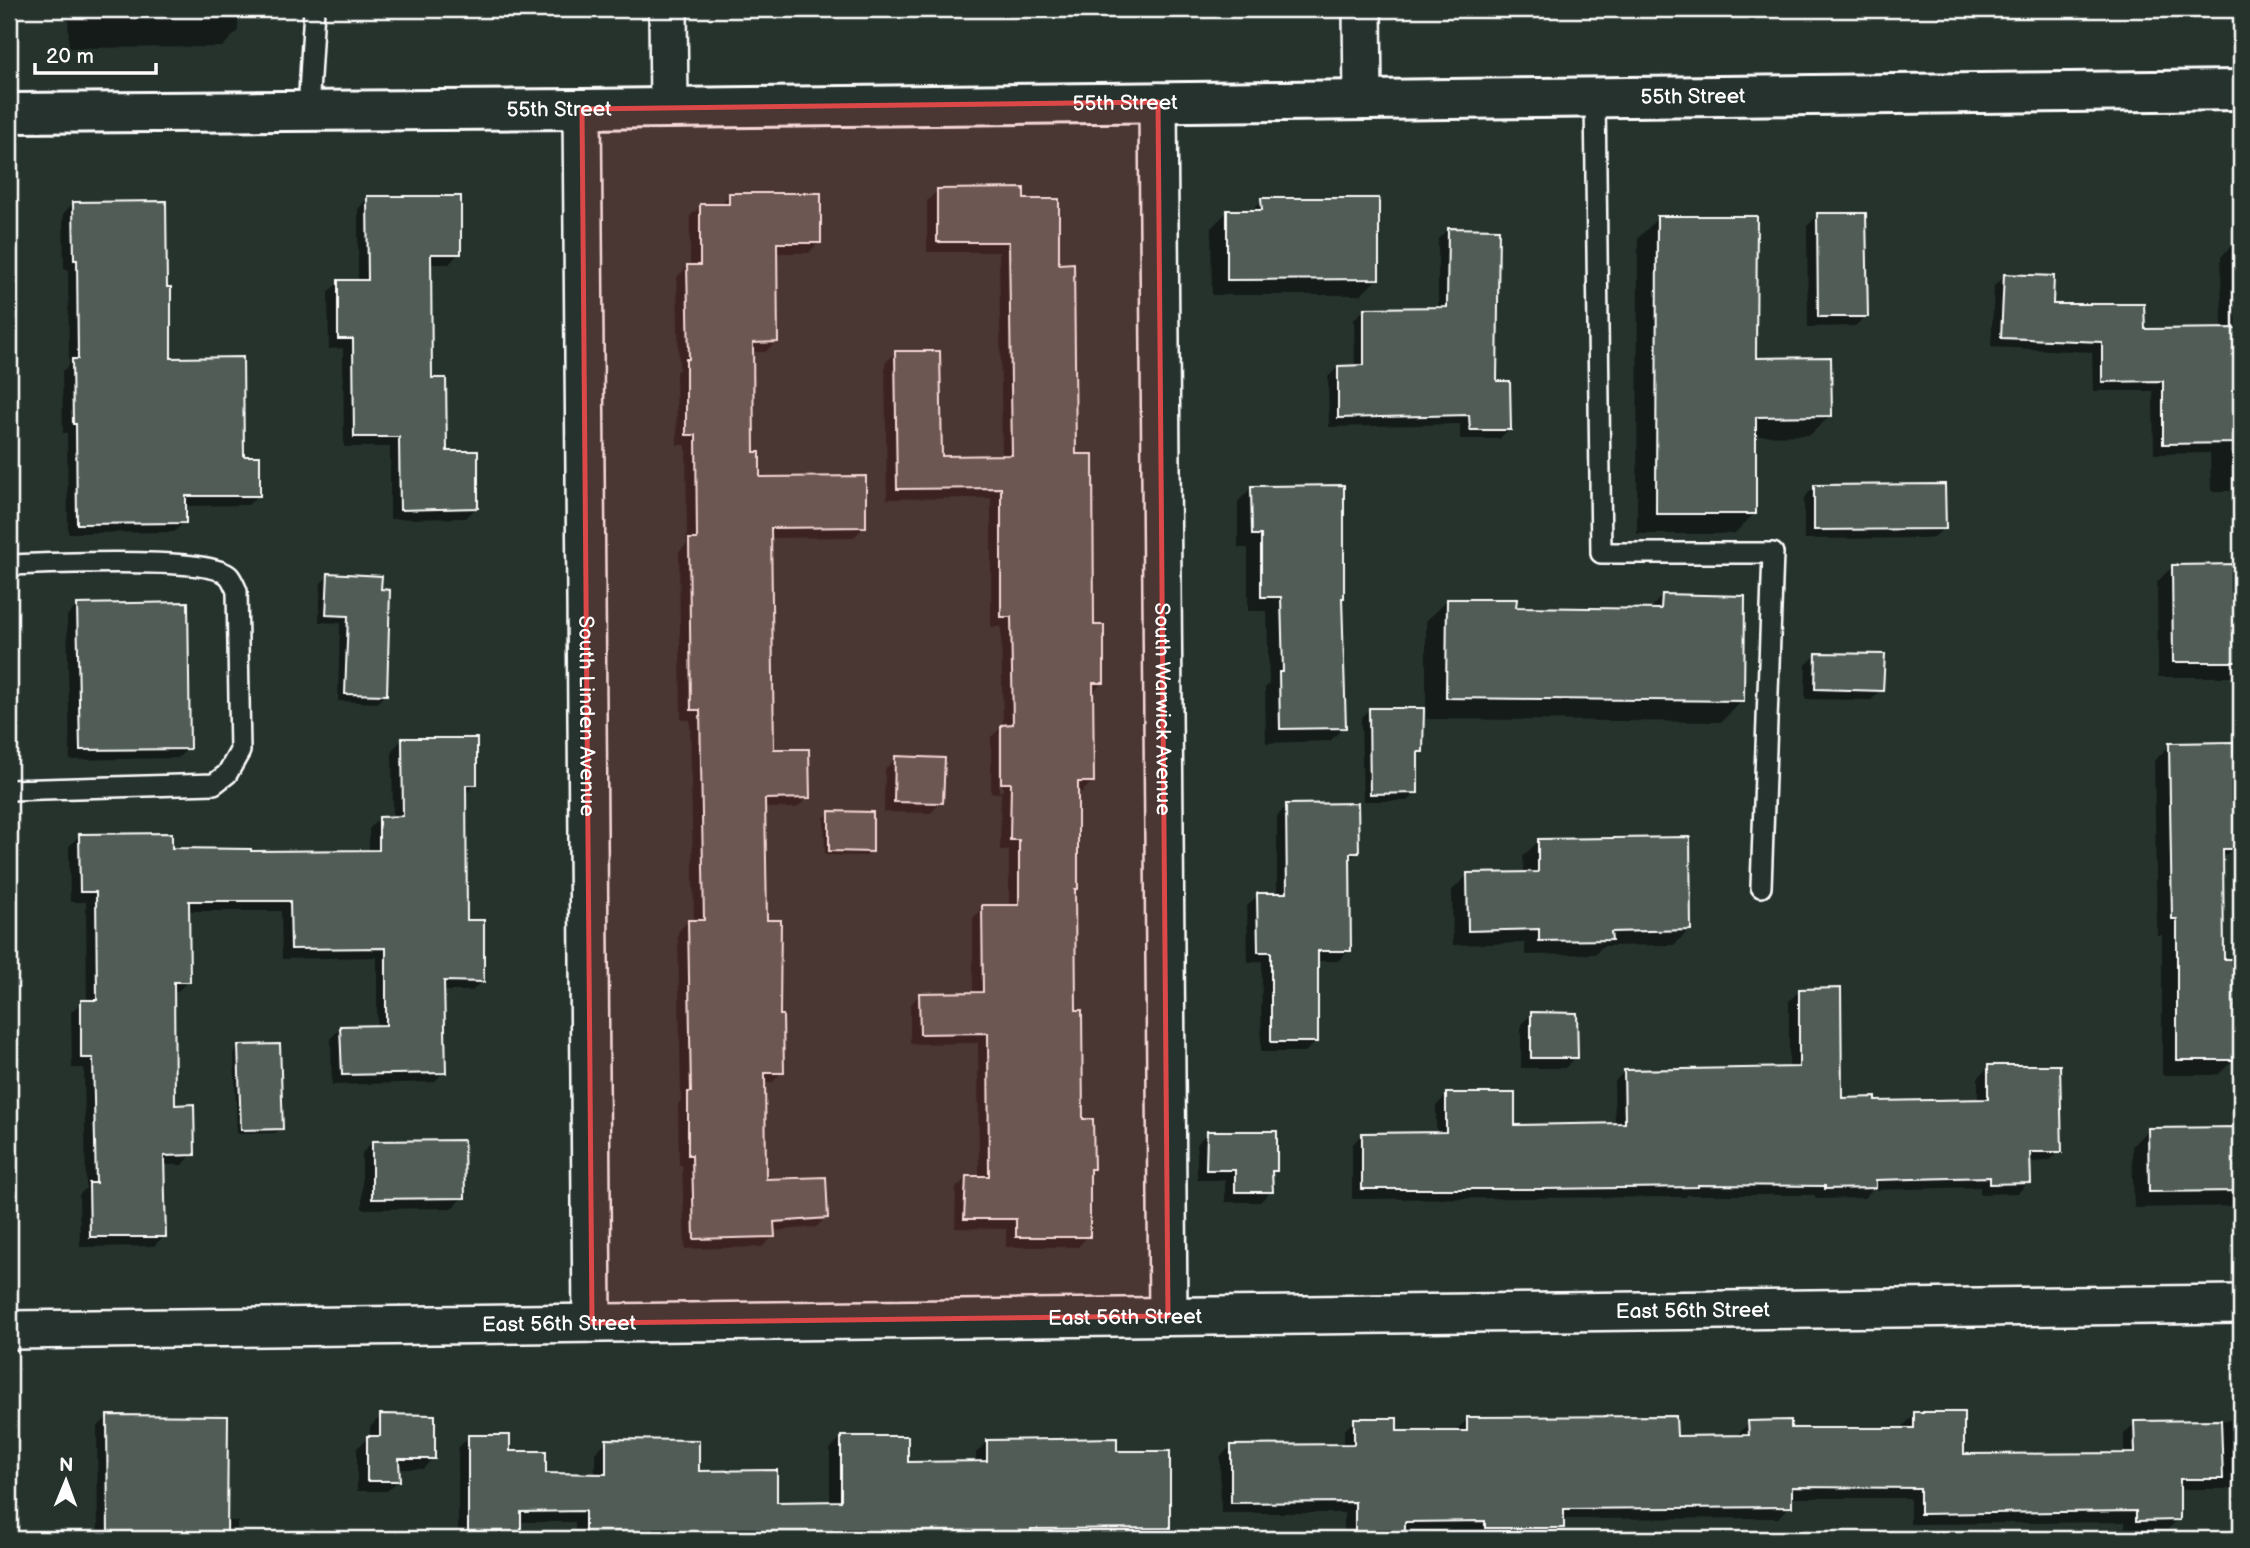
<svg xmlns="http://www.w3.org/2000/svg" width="2250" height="1548" viewBox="0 0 2250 1548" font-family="'Balsamiq Sans',sans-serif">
<rect width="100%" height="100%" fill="#26332d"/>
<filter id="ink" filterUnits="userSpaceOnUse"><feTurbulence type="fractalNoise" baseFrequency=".0143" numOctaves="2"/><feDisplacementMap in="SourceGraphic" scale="14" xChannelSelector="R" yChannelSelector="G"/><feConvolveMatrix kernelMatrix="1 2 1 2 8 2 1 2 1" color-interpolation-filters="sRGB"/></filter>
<g filter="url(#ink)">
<path fill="#0007" fill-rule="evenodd" d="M 68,9 L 238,9 L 238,31 L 222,47 L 69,48 Z
M 938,190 L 1023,201 L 1057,265 L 1074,456 L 1092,627 L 1103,682 L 1092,693 L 1092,782 L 1082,792 L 1076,792 L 1077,888 L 1074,891 L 1075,1012 L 1081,1120 L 1092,1168 L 1088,1172 L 1088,1236 L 1078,1247 L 1006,1247 L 1006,1229 L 955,1228 L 956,1188 L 966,1178 L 979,1178 L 978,1043 L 910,1044 L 910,1005 L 920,994 L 973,994 L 973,918 L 983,907 L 1009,907 L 1009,850 L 1000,850 L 1001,793 L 991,793 L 991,737 L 1003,726 L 1001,627 L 991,627 L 991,498 L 887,499 L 885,363 L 896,353 L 940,458 L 1002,457 L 999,252 L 927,252 L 927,201 ZM 999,734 L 1002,734 L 1003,791 L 999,792 Z
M 729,195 L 819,242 L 809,253 L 775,253 L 776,342 L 765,352 L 751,352 L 752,454 L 759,479 L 865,526 L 854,537 L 769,538 L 772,751 L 808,797 L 797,808 L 763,808 L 765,922 L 779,1017 L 782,1072 L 772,1083 L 764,1083 L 765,1181 L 827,1217 L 816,1227 L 773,1231 L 773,1237 L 762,1247 L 685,1249 L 682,1165 L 679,1165 L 678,1104 L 681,1101 L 678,932 L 688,921 L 694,921 L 690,720 L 681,720 L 679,552 L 687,544 L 686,445 L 677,445 L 676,372 L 679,369 L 677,277 L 688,266 L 690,266 L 690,216 L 701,206 L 719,206 Z
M 368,198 L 459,253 L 449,264 L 429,264 L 430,380 L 445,453 L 476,508 L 466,518 L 390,519 L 390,447 L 344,447 L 343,348 L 329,349 L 328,292 L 339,282 L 358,282 L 358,209 Z
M 1262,200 L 1377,279 L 1361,295 L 1212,295 L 1211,228 L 1227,212 L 1250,212 Z
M 73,203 L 165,289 L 170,360 L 243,458 L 258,495 L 248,505 L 184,506 L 184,522 L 174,532 L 68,533 L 67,433 L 63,433 L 62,371 L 69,365 L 68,269 L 64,269 L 63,214 Z
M 1818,215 L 1866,316 L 1855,326 L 1808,327 L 1807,226 Z
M 1658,218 L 1755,360 L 1831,415 L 1810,435 L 1754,436 L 1754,514 L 1734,534 L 1637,534 L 1638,238 Z
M 1448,229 L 1509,429 L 1499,439 L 1460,439 L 1460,424 L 1329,427 L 1328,377 L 1338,367 L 1355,367 L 1354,319 L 1364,310 L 1438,309 L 1438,239 Z
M 2231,246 L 2241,246 L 2241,491 L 2211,491 L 2210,453 L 2154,454 L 2153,391 L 2093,391 L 2092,352 L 1991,347 L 1994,286 L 2005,276 L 2051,306 L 2143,331 L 2222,330 L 2221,257 Z
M 1252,487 L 1341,599 L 1344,727 L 1330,741 L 1266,743 L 1265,688 L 1269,684 L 1267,611 L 1248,611 L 1248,548 L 1238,548 L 1238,502 Z
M 1814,487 L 1944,528 L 1933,538 L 1804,539 L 1804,498 Z
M 2173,566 L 2241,566 L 2241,677 L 2158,677 L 2157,582 Z
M 329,575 L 385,694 L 377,703 L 338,701 L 340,623 L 319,622 L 321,583 Z
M 1662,596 L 1742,701 L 1721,722 L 1426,719 L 1426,621 L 1447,600 L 1515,609 L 1648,611 Z
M 78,605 L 188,748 L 178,758 L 70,760 L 67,616 Z
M 1817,654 L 1881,690 L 1871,700 L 1805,699 L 1806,665 Z
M 1370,709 L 1422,751 L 1416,757 L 1416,793 L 1408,801 L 1363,801 L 1361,718 Z
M 402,740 L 476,784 L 464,795 L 465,922 L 482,981 L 472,991 L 442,991 L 444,1072 L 434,1082 L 332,1085 L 331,1038 L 341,1028 L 377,1027 L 377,957 L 282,959 L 281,911 L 187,911 L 188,981 L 177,992 L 172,992 L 173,1106 L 193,1154 L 182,1165 L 163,1165 L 164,1236 L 154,1246 L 80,1247 L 79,1195 L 86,1188 L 84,1068 L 72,1068 L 71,1012 L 82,1002 L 87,1002 L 86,902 L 70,902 L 69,846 L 79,836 L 170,850 L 249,853 L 369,852 L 369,829 L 379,818 L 393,818 L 392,750 Z
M 2170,745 L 2233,848 L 2221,860 L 2223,961 L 2241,961 L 2241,1017 L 2234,1017 L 2234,1059 L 2218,1075 L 2162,1075 L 2162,935 L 2157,935 L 2154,761 Z
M 896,758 L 941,802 L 931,813 L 884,812 L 885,769 Z
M 1287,806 L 1357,852 L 1348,861 L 1349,950 L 1338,961 L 1317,961 L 1316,1042 L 1305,1052 L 1261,1052 L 1262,961 L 1248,962 L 1247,906 L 1258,895 L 1277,895 L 1277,816 Z
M 829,813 L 871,851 L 866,856 L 825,855 L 824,818 Z
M 1539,841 L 1689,930 L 1674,945 L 1603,946 L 1595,954 L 1525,955 L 1525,943 L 1453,945 L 1452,890 L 1468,875 L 1524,874 L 1523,856 Z
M 1800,990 L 1840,1100 L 1874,1103 L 1978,1101 L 1978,1078 L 1988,1067 L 2060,1151 L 2049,1161 L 2029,1162 L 2029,1182 L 2018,1193 L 1980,1194 L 1980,1187 L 1872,1190 L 1864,1198 L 1815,1199 L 1815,1195 L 1687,1195 L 1686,1197 L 1352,1199 L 1352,1145 L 1362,1134 L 1436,1134 L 1436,1106 L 1447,1095 L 1514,1127 L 1615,1125 L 1614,1082 L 1625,1071 L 1789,1069 L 1789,1001 Z
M 1532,1014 L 1576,1057 L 1565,1068 L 1521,1068 L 1521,1024 Z
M 239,1047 L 281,1128 L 276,1133 L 237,1134 L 234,1051 Z
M 2241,1128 L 2241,1206 L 2134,1208 L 2132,1146 L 2148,1130 Z
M 1207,1133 L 1276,1170 L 1271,1175 L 1271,1191 L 1260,1202 L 1225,1202 L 1225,1180 L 1197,1180 L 1197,1144 Z
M 372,1142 L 463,1197 L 452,1208 L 362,1209 L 362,1153 Z
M 1915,1414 L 1962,1456 L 2124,1455 L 2124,1434 L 2135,1423 L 2241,1420 L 2241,1489 L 2178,1489 L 2179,1519 L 2167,1530 L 2125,1532 L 2125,1522 L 1910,1524 L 1910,1498 L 1790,1498 L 1790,1506 L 1779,1518 L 1562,1519 L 1562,1527 L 1551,1538 L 1474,1539 L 1474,1531 L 1403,1532 L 1396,1539 L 1344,1539 L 1344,1513 L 1221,1513 L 1220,1457 L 1231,1446 L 1344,1446 L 1344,1431 L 1355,1420 L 1396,1433 L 1456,1433 L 1456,1430 L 1468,1419 L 1675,1437 L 1738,1437 L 1738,1434 L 1749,1423 L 1789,1430 L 1904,1430 L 1904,1425 Z
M 381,1416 L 433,1458 L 423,1469 L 398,1469 L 398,1481 L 387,1491 L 357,1491 L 357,1448 L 368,1438 L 370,1438 L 370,1427 Z
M 108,1417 L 225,1521 L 237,1521 L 237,1539 L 98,1539 L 97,1427 Z
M 469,1437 L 508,1453 L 544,1475 L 595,1476 L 595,1453 L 607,1441 L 697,1473 L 776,1504 L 830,1503 L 830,1449 L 842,1437 L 906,1464 L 976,1463 L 976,1453 L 987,1442 L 1115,1453 L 1168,1528 L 1157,1539 L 575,1539 L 575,1522 L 519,1522 L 519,1539 L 458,1539 L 458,1448 Z"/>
<path fill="#515c57" stroke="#fff" stroke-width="2" d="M 1024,188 L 1024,199 L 1059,199 L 1059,264 L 1074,263 L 1076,454 L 1093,454 L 1094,625 L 1104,625 L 1104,683 L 1093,683 L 1094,782 L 1078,782 L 1078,889 L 1075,889 L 1076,1010 L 1082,1010 L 1083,1119 L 1093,1119 L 1094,1169 L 1090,1169 L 1090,1237 L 1016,1237 L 1016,1219 L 964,1219 L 966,1176 L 989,1176 L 988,1033 L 920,1034 L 919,993 L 983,992 L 982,905 L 1019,905 L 1019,840 L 1010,840 L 1011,783 L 1001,783 L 1001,725 L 1013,724 L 1011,617 L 1001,617 L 1001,488 L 897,489 L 895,351 L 940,351 L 942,456 L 1012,455 L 1009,242 L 937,242 L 937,189 Z
M 729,193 L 821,193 L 821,243 L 777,243 L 778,342 L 753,343 L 754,452 L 760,452 L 760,477 L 866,476 L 866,527 L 771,528 L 774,749 L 809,749 L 810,798 L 765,799 L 767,920 L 781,920 L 780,1015 L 783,1015 L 784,1073 L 765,1073 L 766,1179 L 826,1177 L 828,1218 L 774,1222 L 775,1237 L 694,1239 L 692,1155 L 688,1155 L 688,1092 L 691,1092 L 688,920 L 704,920 L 700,710 L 691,710 L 689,539 L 697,539 L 696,435 L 686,435 L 686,359 L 689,359 L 687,265 L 700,265 L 700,204 L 729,204 Z
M 367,196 L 461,196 L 461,254 L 431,254 L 432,378 L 446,378 L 447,451 L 478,451 L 478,508 L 400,510 L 399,437 L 354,437 L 353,339 L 338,339 L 338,280 L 368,280 Z
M 1261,198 L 1379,198 L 1379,279 L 1227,280 L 1227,210 L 1262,210 Z
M 166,201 L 167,287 L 171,287 L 171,358 L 243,357 L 244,456 L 260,456 L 260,496 L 186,496 L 186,523 L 77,524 L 76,424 L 73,424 L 72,359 L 78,359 L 77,260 L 74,260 L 73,202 Z
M 1817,213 L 1866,213 L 1868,317 L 1818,317 Z
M 1657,216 L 1757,216 L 1756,358 L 1831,357 L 1832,416 L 1756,417 L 1756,514 L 1656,514 Z
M 1448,228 L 1499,229 L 1497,381 L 1510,381 L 1511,430 L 1470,430 L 1469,415 L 1338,418 L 1338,366 L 1364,365 L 1364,308 L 1447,307 Z
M 2004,274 L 2054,276 L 2053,304 L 2144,304 L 2145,329 L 2241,328 L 2241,443 L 2163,444 L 2163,381 L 2102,382 L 2102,342 L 2001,338 Z
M 1945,484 L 1946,529 L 1814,530 L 1814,485 Z
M 1344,485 L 1344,598 L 1342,598 L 1346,728 L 1280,729 L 1279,672 L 1283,672 L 1281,597 L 1261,597 L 1261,535 L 1252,535 L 1251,486 Z
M 2241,564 L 2241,662 L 2173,662 L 2172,565 Z
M 328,573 L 382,576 L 381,589 L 390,590 L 387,695 L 345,694 L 348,616 L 326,615 Z
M 1662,594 L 1745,596 L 1744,701 L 1446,698 L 1447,599 L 1517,599 L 1516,607 L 1661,609 Z
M 188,602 L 190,749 L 80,750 L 77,604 Z
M 1816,653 L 1885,654 L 1883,691 L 1815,689 Z
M 1369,708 L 1424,708 L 1423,752 L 1418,752 L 1418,793 L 1370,794 Z
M 402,738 L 477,738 L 477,785 L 466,785 L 467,920 L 484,920 L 484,982 L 444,981 L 446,1073 L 342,1075 L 340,1026 L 386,1025 L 386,948 L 291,949 L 290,901 L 189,901 L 190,982 L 174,982 L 175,1105 L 194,1104 L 195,1155 L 164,1156 L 166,1237 L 90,1237 L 89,1183 L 96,1183 L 93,1058 L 81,1058 L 81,1000 L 97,1000 L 96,892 L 80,892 L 79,834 L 172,833 L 172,848 L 251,849 L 251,851 L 379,850 L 379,817 L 403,816 Z
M 2234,742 L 2235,849 L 2223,849 L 2224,959 L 2241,959 L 2241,1001 L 2235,1001 L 2236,1060 L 2177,1060 L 2177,919 L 2172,919 L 2169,743 Z
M 895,756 L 945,758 L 943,803 L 894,802 Z
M 1358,803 L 1359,853 L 1350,853 L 1351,951 L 1318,951 L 1318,1042 L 1271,1042 L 1271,952 L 1258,952 L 1257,893 L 1287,893 L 1286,804 Z
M 829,811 L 873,812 L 873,852 L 829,851 Z
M 1690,837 L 1691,930 L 1611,932 L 1612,940 L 1539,941 L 1539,929 L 1468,931 L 1467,873 L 1538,872 L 1538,839 Z
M 1841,988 L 1842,1098 L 1876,1097 L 1876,1101 L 1988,1099 L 1988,1065 L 2060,1065 L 2062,1152 L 2030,1152 L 2031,1183 L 1990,1184 L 1990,1177 L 1876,1180 L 1876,1188 L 1825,1189 L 1825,1186 L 1698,1185 L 1698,1187 L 1543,1189 L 1362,1189 L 1362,1133 L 1446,1132 L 1446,1093 L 1515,1093 L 1515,1125 L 1625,1123 L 1624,1070 L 1799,1067 L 1799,989 Z
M 1531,1012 L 1577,1013 L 1578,1058 L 1531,1058 Z
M 280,1044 L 283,1129 L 241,1130 L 238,1045 Z
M 2241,1127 L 2241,1191 L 2149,1192 L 2148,1128 Z
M 1207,1131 L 1277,1131 L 1277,1171 L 1272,1171 L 1273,1192 L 1235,1192 L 1235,1170 L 1206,1170 Z
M 464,1140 L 465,1198 L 372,1199 L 372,1141 Z
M 1914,1412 L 1964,1412 L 1964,1454 L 2135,1453 L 2134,1421 L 2221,1420 L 2223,1479 L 2180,1479 L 2180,1520 L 2136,1521 L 2136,1511 L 1920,1514 L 1920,1488 L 1792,1487 L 1792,1507 L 1564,1509 L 1564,1528 L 1485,1528 L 1485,1521 L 1405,1522 L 1405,1532 L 1355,1533 L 1355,1502 L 1231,1503 L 1231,1445 L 1354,1444 L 1354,1418 L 1397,1418 L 1397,1431 L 1467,1431 L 1467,1417 L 1676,1416 L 1677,1436 L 1749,1435 L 1748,1421 L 1791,1420 L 1791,1428 L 1914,1428 Z
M 380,1414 L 435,1415 L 435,1459 L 399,1459 L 400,1481 L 367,1481 L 367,1436 L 380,1436 Z
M 107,1415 L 228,1416 L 227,1539 L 108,1539 Z
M 468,1435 L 510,1435 L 510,1451 L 546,1451 L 546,1473 L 606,1474 L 606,1439 L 699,1440 L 699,1471 L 777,1470 L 777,1502 L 841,1501 L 841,1436 L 908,1436 L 908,1462 L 987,1461 L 987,1440 L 1117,1438 L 1117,1451 L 1170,1451 L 1170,1528 L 1031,1529 L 1031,1539 L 930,1539 L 930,1537 L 855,1537 L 855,1539 L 636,1537 L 585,1538 L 585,1511 L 521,1512 L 521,1539 L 468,1539 Z"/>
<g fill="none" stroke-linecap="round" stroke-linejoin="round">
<defs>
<path id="service" d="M 1595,98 L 1601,553 L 1773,553 L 1761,887
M 308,111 L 314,9
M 9,565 C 45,564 209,556 229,576 C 232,579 235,587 237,591 L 240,751 L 227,774 L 214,784 L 9,790"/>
<g id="minor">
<path d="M 668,9 L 669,108"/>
<path d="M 1362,9 L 1363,100"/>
<path id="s1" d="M 1158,102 L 1168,1316"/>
<path id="s2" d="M 582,109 L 592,1323"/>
<path id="s3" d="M 9,1330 L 2241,1304"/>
</g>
<g id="secondary">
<path id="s4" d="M 9,113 L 582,109 L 2241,90"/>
</g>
</defs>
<use href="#service" stroke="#fff" stroke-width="24"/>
<use href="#minor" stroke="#fff" stroke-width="42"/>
<use href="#secondary" stroke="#fff" stroke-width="44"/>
<use href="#service" stroke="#26332d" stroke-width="19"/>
<use href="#minor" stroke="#26332d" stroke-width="37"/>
<use href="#secondary" stroke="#26332d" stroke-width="38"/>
</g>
</g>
<path fill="#dc4848" fill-opacity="0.2" stroke="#dc4848" stroke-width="5" stroke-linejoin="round" d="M 1158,102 L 1168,1316 L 592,1323 L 582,109 Z"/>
<g text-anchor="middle" stroke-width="5" stroke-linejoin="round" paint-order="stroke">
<g font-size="21" fill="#fff" stroke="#26332d">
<text dy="7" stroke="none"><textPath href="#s4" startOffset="1684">55th Street</textPath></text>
<text dy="7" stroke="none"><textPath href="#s4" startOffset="1116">55th Street</textPath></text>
<text dy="7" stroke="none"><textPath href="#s4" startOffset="550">55th Street</textPath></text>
<text dy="7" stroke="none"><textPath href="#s1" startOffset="607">South Warwick Avenue</textPath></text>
<text dy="7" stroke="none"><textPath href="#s2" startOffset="607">South Linden Avenue</textPath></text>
<text dy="7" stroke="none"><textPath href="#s3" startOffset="1684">East 56th Street</textPath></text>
<text dy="7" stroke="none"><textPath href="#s3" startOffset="1116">East 56th Street</textPath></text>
<text dy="7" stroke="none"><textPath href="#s3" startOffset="550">East 56th Street</textPath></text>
</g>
</g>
<rect width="2250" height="1548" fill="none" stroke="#26332d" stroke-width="35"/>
<rect x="18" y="18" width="2215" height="1513" fill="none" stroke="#fff" stroke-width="2.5" filter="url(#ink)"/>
<g transform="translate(66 1481) rotate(1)" stroke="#26332d" stroke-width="5" paint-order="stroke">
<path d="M0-5L12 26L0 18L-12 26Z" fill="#ffffff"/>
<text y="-10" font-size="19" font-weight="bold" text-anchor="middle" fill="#ffffff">N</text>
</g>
<path d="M35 63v10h121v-10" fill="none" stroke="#ffffff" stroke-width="3.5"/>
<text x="46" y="63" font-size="21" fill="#ffffff" stroke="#26332d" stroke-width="5" paint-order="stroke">20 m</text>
</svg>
